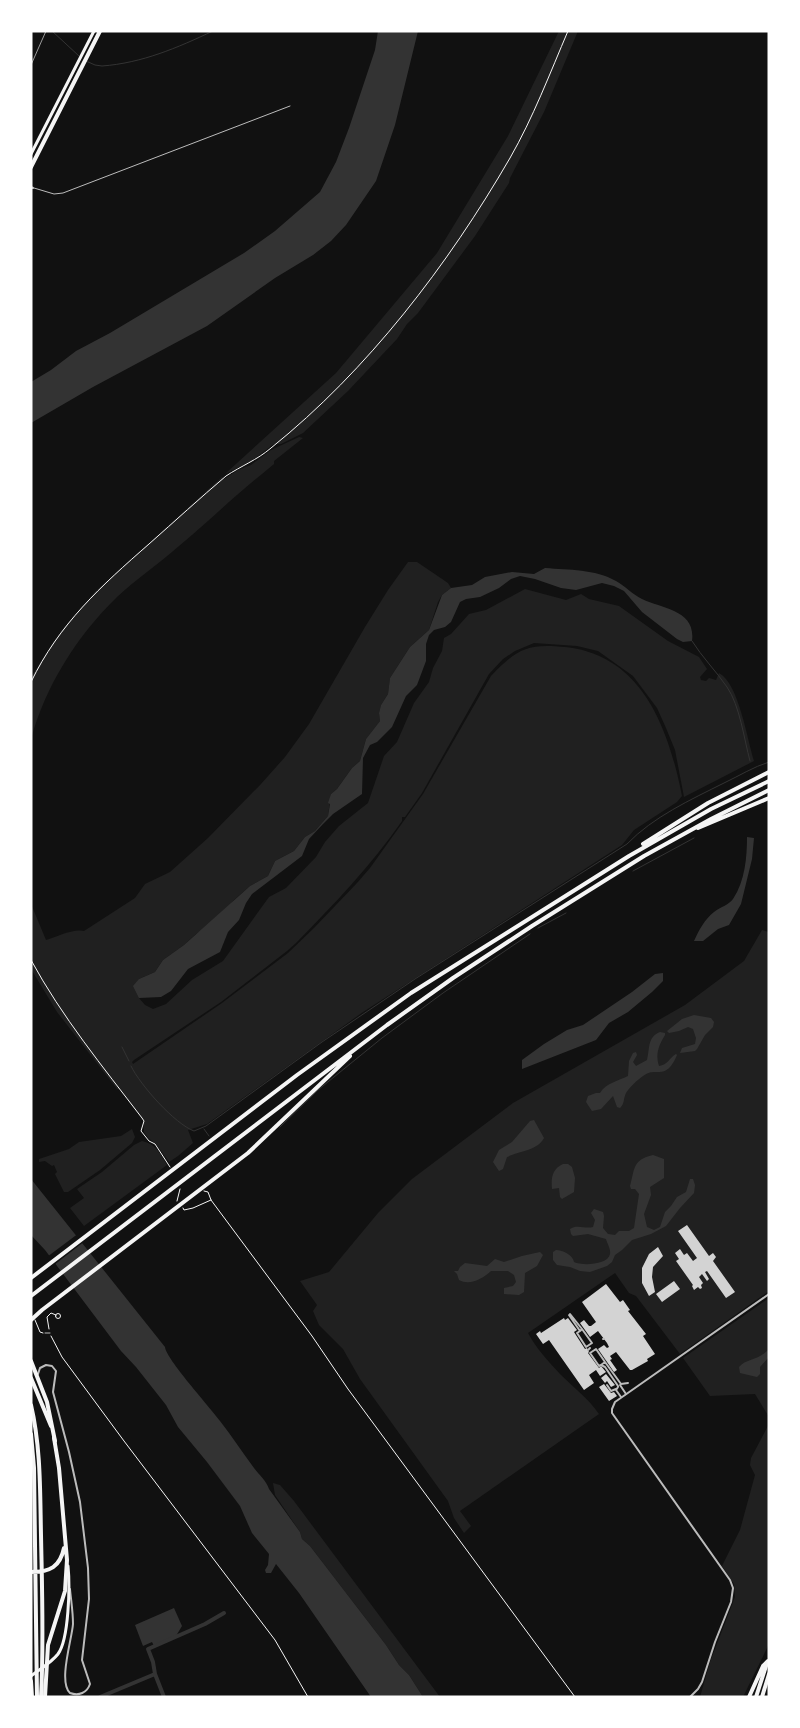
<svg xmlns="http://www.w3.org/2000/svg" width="800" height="1728" viewBox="0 0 800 1728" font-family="Jost,sans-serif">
<rect width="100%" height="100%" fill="#111"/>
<path fill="#202020" d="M 559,31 L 578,31 L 544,112 L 510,178 L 509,183 L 475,236 L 418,313 L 407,324 L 397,339 L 348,391 L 303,433 L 281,444 L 274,444 L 250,462 L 225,474 L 336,373 L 437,253 L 508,136 Z
M 299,437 L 303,438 L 274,461 L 274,464 L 262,474 C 233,497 207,523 179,546 C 159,564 136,579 117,597 C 77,636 46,685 31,739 L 31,677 L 62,630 L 95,592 L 222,477 L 224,479 L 238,470 L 251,465 L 271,450 Z
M 408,562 L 417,562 L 448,583 L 451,588 L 442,595 L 438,602 L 429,630 L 410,647 L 390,678 L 388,694 L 381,705 L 379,713 L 380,721 L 366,739 L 360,761 L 352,768 L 337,789 L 331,794 L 328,816 L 315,831 L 305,837 L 294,851 L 275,861 L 268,876 L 250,886 L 234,900 L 227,908 L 204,929 L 196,934 L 184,945 L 163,960 L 155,972 L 139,979 L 139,998 L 145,1005 L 153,1009 L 166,1004 L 192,980 L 223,961 L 269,897 L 286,888 L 316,857 L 325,842 L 339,826 L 368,803 L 384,756 L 397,742 L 414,703 L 429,682 L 433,668 L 442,651 L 444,638 L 451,634 L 469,614 L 486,610 L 525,589 L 566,600 L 581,594 L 589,599 L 619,606 L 668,641 L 699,657 L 707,669 L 700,677 L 701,680 L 706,681 L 709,678 L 716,680 L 719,673 C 739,684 747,739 754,761 L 684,797 L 675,750 L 666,728 L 657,708 L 633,676 L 598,651 L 577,646 L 534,643 L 515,651 L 503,659 L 489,674 L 422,793 L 405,817 L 402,817 L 402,821 C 371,866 334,904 296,943 L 287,951 L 221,1002 L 134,1060 L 132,1062 L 133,1064 L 222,1003 L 288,953 L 314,928 L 357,883 L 370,868 L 423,794 L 491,676 C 517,649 527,643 565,647 C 643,655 669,730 682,796 L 677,802 L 634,830 L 622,845 L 363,1012 L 207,1124 L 188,1130 L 193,1143 L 178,1156 L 169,1162 L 156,1144 L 148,1138 L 144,1132 L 144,1121 L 120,1089 L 117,1089 L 57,1012 L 31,969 L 31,904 L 46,940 C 56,937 74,928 84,931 L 135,898 L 145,884 L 170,872 L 208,838 L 261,784 L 285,757 L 309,724 L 365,627 L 388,590 Z
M 762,930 L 769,932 L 769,1291 L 680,1354 L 636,1296 L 629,1293 L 615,1273 L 528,1333 C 536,1348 548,1361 560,1374 C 573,1387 588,1398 599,1414 L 460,1511 L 471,1526 L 464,1533 L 454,1518 L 448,1501 L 360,1379 L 343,1349 L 319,1325 L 313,1311 L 317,1305 L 300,1281 L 329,1272 L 378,1213 L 412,1179 L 513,1103 L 685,1005 L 744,961 Z
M 132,1129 L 135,1137 L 132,1143 L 100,1170 L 68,1192 L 64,1192 L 55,1174 L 57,1172 L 54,1165 L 52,1166 L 45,1161 L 39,1162 L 39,1159 L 69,1149 L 79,1142 L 121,1136 Z
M 142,1141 C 156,1144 160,1153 167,1165 L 84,1226 L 70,1208 L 84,1198 L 77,1189 L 102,1172 L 134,1145 Z
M 769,1298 L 769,1417 L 755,1394 L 710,1396 L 683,1358 Z
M 769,1424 L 769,1644 L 743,1697 L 700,1697 L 710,1662 L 735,1597 L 734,1584 L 722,1566 L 740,1530 L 755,1475 L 750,1465 L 751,1458 Z
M 273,1483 L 280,1485 L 294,1501 L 440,1697 L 423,1697 L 409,1675 L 399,1665 L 386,1645 L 310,1546 L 302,1539 L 300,1532 L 275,1495 Z"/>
<path fill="#333" d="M 378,31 L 418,31 L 395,125 L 376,181 L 346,225 L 331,241 L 313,255 L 275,278 L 207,326 L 93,387 L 31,423 L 31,382 L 51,370 L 76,351 L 110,333 L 244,253 L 275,231 L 320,192 L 336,162 L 349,128 L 375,50 Z
M 545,568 C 569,570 595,569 616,581 C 625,586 632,594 642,599 C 663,609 696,610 692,641 L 683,642 L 677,639 L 642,612 L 624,591 L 614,586 L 602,583 L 576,590 L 561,588 L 535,579 L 520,576 L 511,579 L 499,588 L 480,597 L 466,599 L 460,602 L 451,622 L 445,627 L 434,630 L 429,635 L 426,644 L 426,661 L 417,685 L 406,696 L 392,727 L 377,742 L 370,745 L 363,758 L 362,794 L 333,814 L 323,824 L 309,839 L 302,856 L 252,894 L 246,903 L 239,920 L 228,932 L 220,952 L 188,969 L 171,991 L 161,997 L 139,998 L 133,986 L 139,979 L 155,972 L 163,960 L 184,945 L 250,886 L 268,876 L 275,861 L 294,851 L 305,837 L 315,831 L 328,816 L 330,804 L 328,803 L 331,794 L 337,789 L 352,768 L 360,761 L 366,739 L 380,721 L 379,713 L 381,705 L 388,694 L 390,678 L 410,647 L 429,630 L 442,595 L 451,588 L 472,585 L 485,577 L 512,572 L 534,574 Z
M 747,837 L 754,838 L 752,859 L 741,904 L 729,925 L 718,929 L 703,941 L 694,941 C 699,930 705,919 714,912 C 720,907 729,905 733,899 C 745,881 747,857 747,837 Z
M 663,973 L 663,981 L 652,992 L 628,1012 L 609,1023 L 596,1040 L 522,1069 L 522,1060 L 544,1044 L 567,1030 L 583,1025 L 632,992 L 655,974 Z
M 694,1015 L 711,1018 L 714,1022 L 713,1027 L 705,1035 L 697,1049 L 695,1051 L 680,1053 L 682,1048 L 695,1044 L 696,1038 L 693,1029 L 688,1027 L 679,1031 L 669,1033 L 667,1031 L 682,1019 Z
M 660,1032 L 665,1033 L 665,1035 C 659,1045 655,1054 659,1066 C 668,1065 669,1058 676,1054 L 677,1055 C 665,1083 656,1065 643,1076 C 637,1080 629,1088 626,1093 C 623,1099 625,1103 620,1108 L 617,1107 L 613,1096 L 601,1109 L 592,1111 L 586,1102 L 588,1096 L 596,1093 L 600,1093 C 606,1083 618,1081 628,1076 L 629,1061 L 633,1053 L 636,1052 L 637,1055 L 633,1062 L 636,1066 L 647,1060 C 650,1049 647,1037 660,1032 Z
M 534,1120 L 544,1138 C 537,1151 519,1151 507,1157 L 503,1169 L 499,1171 L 493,1162 L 499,1150 L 512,1142 L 530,1121 Z
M 653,1155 L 664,1159 C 664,1162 664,1177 664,1178 L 650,1187 L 651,1195 L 644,1214 L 647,1227 L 654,1230 L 660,1227 L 665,1212 L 671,1206 L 677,1197 L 686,1192 L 690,1179 L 693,1179 L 695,1185 L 694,1193 L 680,1208 L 666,1226 L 651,1234 L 632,1240 L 622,1250 L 615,1255 L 612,1262 L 607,1266 L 590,1272 L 580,1271 L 570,1267 L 557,1265 L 553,1260 L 553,1252 L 556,1250 C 563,1250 573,1255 574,1262 C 582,1266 608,1265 610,1254 C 611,1249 607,1243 606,1239 L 588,1234 L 573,1236 L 571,1234 L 570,1229 C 577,1224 585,1229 593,1227 L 595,1220 L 591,1213 L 594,1209 L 603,1212 L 604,1216 L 603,1228 L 608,1234 L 615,1235 L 619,1231 L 629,1231 L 634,1228 L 639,1194 L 635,1189 L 631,1189 L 630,1186 C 635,1169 632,1160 653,1155 Z
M 563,1164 L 568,1164 L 572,1167 L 575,1178 L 574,1192 L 562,1199 L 560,1197 L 559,1188 L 552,1189 C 551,1178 552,1169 563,1164 Z
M 31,1179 L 165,1347 C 166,1359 210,1407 220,1421 C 232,1436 242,1452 254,1468 C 259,1475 266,1480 269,1489 L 300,1532 L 302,1539 L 310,1546 L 386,1645 L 399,1665 L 409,1675 L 423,1697 L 371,1697 L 299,1593 L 276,1564 L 271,1573 L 266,1573 L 265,1570 L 268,1565 L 269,1554 L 252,1533 L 240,1506 L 207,1462 L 178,1427 L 166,1405 L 136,1367 L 121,1351 L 45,1250 L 31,1235 Z
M 540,1252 L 543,1255 L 537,1266 L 525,1273 L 524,1292 L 519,1295 L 504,1294 L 504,1288 L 513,1286 L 516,1282 L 514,1275 L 508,1271 L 491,1271 C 482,1279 470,1286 459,1280 L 457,1274 L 454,1271 L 458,1271 L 460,1267 L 465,1263 L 487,1266 L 495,1259 L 504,1262 L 522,1256 Z
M 769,1349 L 769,1357 L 760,1367 L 760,1374 L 757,1377 L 740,1373 L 739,1367 C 747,1358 758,1361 769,1349 Z
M 174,1608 L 182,1626 L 176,1636 L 154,1646 L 152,1642 L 143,1646 L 135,1625 Z"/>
<path fill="#111" d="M 79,1233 L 85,1241 L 54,1265 L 47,1257 Z"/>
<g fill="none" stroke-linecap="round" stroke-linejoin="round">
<path stroke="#333" stroke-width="1" d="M 52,31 L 79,56
M 86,61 L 95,65 L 102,66 C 142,63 177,48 213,31
M 692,641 C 702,657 716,671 727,687 C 740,706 744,739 750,761
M 633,871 L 694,838
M 538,928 L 566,913
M 122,1047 L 129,1061
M 131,1066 C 140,1085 175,1124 194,1131 L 206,1126 L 322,1042 L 415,979 L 627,844 C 653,817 690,800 724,783 C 739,776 753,767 769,762
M 280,1127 L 318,1090 L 382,1038 L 443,993 L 530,934
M 204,1129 L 209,1136"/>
<path stroke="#333" stroke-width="4" d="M 155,1674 L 164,1697
M 100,1697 L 155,1674 L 153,1662 L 148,1649 L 205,1624 L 224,1613"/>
</g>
<path fill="#d3d3d3" d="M 687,1225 L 709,1256 L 713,1253 L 716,1257 L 713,1261 L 735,1292 L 726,1298 L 707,1271 L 705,1272 L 709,1279 L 707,1281 L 702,1274 L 699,1277 L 703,1283 L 701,1285 L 702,1288 L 700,1289 L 698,1287 L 694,1290 L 692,1286 L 693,1285 L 676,1261 L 679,1259 L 675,1253 L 680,1249 L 684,1255 L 687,1253 L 693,1261 L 697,1258 L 678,1231 Z
M 658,1247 L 663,1256 L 653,1267 L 652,1277 L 655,1292 L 649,1296 L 642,1283 L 642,1268 L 649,1254 Z
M 674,1281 L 680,1289 L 662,1302 L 656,1294 Z
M 606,1284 L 620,1302 L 623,1300 L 630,1310 L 628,1311 L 646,1334 L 643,1336 L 655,1354 L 647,1359 L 648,1361 L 632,1370 L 630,1370 L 616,1352 L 610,1356 L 612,1359 L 610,1360 L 617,1370 L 614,1372 L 598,1349 L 604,1345 L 607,1348 L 609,1347 L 607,1343 L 598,1331 L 590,1337 L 580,1323 L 584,1320 L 589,1326 L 591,1326 L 596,1322 L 582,1302 Z
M 564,1318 L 565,1320 L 568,1318 L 577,1330 L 574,1332 L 585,1349 L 587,1348 L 589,1352 L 588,1353 L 599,1368 L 601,1366 L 606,1372 L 600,1376 L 596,1370 L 589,1375 L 594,1383 L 584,1390 L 549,1340 L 543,1344 L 536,1334 L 540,1331 L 541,1333 Z
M 606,1374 L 615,1385 L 611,1387 L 607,1381 L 605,1383 L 601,1378 Z
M 604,1384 L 611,1393 L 614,1392 L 617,1396 L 609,1401 L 599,1387 Z"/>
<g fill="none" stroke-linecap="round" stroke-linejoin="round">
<path stroke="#f5f5f5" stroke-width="1" d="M 31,682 C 59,624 101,586 149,544 C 175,521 200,498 226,476 C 241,466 257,460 271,448 C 368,370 448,265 510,158 C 533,118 550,73 568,31
M 31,960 C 62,1017 103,1067 142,1118 L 144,1121 L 141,1131 L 149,1141 L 155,1144 L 170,1167
M 204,1191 L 208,1192 L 211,1200 L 312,1336 L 348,1389 L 575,1697
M 177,1201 L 180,1189
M 183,1208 L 184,1210 L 193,1208 L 211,1200
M55.5 1316a2.5 2.5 0 1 1 5 0a2.5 2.5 0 1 1-5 0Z
M 35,1320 L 40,1332 L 43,1333
M 49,1329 L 47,1317 L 51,1313 L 56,1315
M 51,1336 L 62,1357 L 124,1441 L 275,1640 L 308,1697"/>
<path stroke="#bcbcbc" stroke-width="1" d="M 34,188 L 54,194 L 63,193 L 290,106
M 45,1333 L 50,1333"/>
<path stroke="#bcbcbc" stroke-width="2" d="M 570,1314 L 582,1329
M 569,1315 L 580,1331 L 582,1329 L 592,1343 L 586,1347 L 577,1333 L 580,1331
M 603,1339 L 604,1339
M 588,1350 L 590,1348
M 605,1362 L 621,1384
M 601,1365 L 605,1362 L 596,1349 L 590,1353 L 599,1366 L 601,1365 L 605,1367 L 618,1386
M 621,1384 L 628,1383
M 607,1385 L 611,1391 L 616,1389
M 620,1385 L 626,1394
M 618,1387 L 616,1390 L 621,1397"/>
<path stroke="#bcbcbc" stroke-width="2" d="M 31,187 L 33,188
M 38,1374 L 40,1368 L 46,1365 L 52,1366 L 56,1371 L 53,1392 L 69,1452 L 80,1502 L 88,1568 L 89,1599 L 82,1660 L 90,1684 C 87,1693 79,1696 70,1693 C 58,1682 72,1639 73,1624 C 73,1612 71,1600 70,1589
M 690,1697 L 698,1689 L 702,1682 L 715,1642 L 731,1602 L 733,1588 L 730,1580 L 612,1413 L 612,1409 L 615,1402 L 769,1294"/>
<path stroke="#f5f5f5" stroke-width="3" d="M 31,154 L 94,31
M 31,1676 C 40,1669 51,1663 58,1654 C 69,1639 70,1586 68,1566"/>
<path stroke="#f5f5f5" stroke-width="4" d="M 31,167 L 100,31
M 31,1378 L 51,1426
M 31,1405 C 41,1448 40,1492 41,1535 C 42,1589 44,1643 41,1697
M 31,1434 L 34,1468 L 37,1697
M 31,1572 C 50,1572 60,1567 64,1548
M 31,1681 L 32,1697
M 45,1697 L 48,1645 L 65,1591 L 67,1560 L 59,1468 L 54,1438"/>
<path stroke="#f5f5f5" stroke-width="4" d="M 698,828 L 769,798
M 643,844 L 708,803 L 769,772
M 31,1278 L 297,1075 L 411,993 L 629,856 L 711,809 L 769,781
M 31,1296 L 387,1025 L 453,978 L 532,926 L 644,856 L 711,819 L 769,790
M 31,1320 L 42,1310 L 248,1153 L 350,1056
M 31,1361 L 47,1402 L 55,1441
M 749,1697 L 763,1666 L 768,1661
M 756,1697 L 767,1663
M 762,1697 L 769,1674"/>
<path stroke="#9a9a9a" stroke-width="1" d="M 31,65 L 46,31"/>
</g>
<rect width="800" height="1728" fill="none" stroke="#ffffff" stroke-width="65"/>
</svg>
